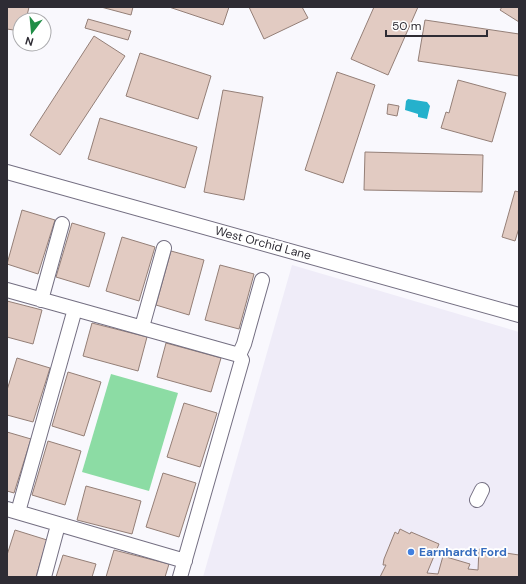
<svg xmlns="http://www.w3.org/2000/svg" width="526" height="584" viewBox="0 0 526 584" font-family="'DM Sans',sans-serif">
<rect width="100%" height="100%" fill="#f9f8fd"/>
<path fill="#efecf8" d="M 292,265 L 519,332 L 519,577 L 203,577 Z"/>
<path fill="#8cdca4" d="M 111,374 L 178,393 L 149,491 L 82,472 Z"/>
<path fill="#25b1cc" d="M 408,99 L 427,102 L 430,106 L 427,119 L 418,117 L 418,114 L 405,110 L 406,101 Z"/>
<path fill="#e2cbc2" stroke="#947f77" d="M 7,7 L 29,7 L 26,20 L 20,20 L 20,31 L 7,29 Z
M 101,7 L 133,7 L 131,15 Z
M 169,7 L 229,7 L 223,25 Z
M 249,7 L 302,7 L 308,18 L 264,39 Z
M 374,7 L 418,7 L 388,75 L 351,59 Z
M 502,7 L 519,7 L 519,22 L 500,10 Z
M 88,19 L 131,31 L 128,40 L 85,28 Z
M 425,20 L 519,34 L 519,76 L 418,61 Z
M 94,36 L 125,56 L 60,155 L 30,135 Z
M 140,53 L 211,76 L 198,119 L 126,96 Z
M 337,72 L 375,85 L 343,183 L 305,170 Z
M 458,80 L 506,93 L 492,142 L 441,128 L 446,112 L 449,113 Z
M 223,90 L 263,97 L 244,200 L 204,192 Z
M 388,104 L 399,106 L 397,116 L 387,114 Z
M 100,118 L 197,147 L 185,188 L 88,159 Z
M 365,152 L 483,155 L 482,192 L 364,190 Z
M 515,191 L 519,192 L 519,228 L 515,241 L 502,237 Z
M 22,210 L 55,220 L 38,274 L 7,264 Z
M 72,223 L 105,233 L 89,287 L 56,277 Z
M 122,237 L 155,247 L 139,301 L 106,291 Z
M 171,251 L 204,260 L 189,315 L 156,305 Z
M 220,265 L 254,274 L 239,329 L 205,320 Z
M 7,301 L 42,310 L 33,344 L 7,337 Z
M 92,323 L 147,337 L 138,371 L 83,356 Z
M 166,343 L 221,358 L 211,392 L 157,377 Z
M 17,358 L 50,368 L 33,422 L 7,415 L 7,390 Z
M 68,372 L 101,382 L 84,436 L 52,426 Z
M 184,403 L 217,413 L 200,467 L 167,457 Z
M 7,432 L 31,439 L 14,493 L 7,491 Z
M 48,441 L 81,451 L 65,505 L 32,495 Z
M 163,473 L 196,483 L 179,537 L 146,527 Z
M 86,486 L 141,501 L 132,534 L 77,520 Z
M 400,529 L 410,534 L 411,532 L 439,544 L 427,573 L 438,574 L 443,556 L 470,564 L 468,569 L 478,570 L 479,549 L 519,555 L 519,577 L 380,577 L 386,565 L 383,565 L 384,559 L 395,532 L 398,534 Z
M 15,530 L 47,540 L 36,577 L 7,577 L 7,555 Z
M 114,550 L 169,564 L 165,577 L 106,577 Z
M 63,555 L 96,564 L 92,577 L 56,577 Z"/>
<g fill="none" stroke-linecap="round" stroke-linejoin="round">
<defs>
<path id="minor" d="M 7,172 L 519,315
M 7,290 L 75,309 L 18,512
M 41,300 L 62,224
M 75,309 L 239,355 L 242,360 L 180,577
M 142,327 L 164,248
M 239,355 L 244,344 L 262,280
M 477,500 L 482,490
M 7,509 L 185,561
M 44,577 L 58,525"/>
</defs>
<use href="#minor" stroke="#746f82" stroke-width="16"/>
<use href="#minor" stroke="#fff" stroke-width="14"/>
</g>
<circle fill="#3f7fe0" stroke="#fff" stroke-width="1.5" cx="411" cy="552" r="4"/>
<g text-anchor="middle" stroke-width="3.5" stroke-linejoin="round" paint-order="stroke">
<g font-size="12" fill="#2e2c34" stroke="#fff">
<text transform="translate(263 243) rotate(15)" y="4">West Orchid Lane</text>
</g>
<g font-size="12" font-weight="bold" fill="#366cbe" stroke="#fff" text-anchor="start">
<text x="419" y="556">Earnhardt Ford</text>
</g>
</g>
<rect width="526" height="584" fill="none" stroke="#2e2c34" stroke-width="16"/>
<g transform="translate(32 32) rotate(196)"><circle r="19" fill="#ffffff" stroke="#ababae"/>
<path d="M0-3L7 15L0 10L-7 15Z" fill="#1f8d46"/>
<text y="-6" font-size="11" font-weight="bold" text-anchor="middle" fill="#2e2c34">N</text>
</g>
<path d="M386 30v6h101v-6" fill="none" stroke="#2e2c34" stroke-width="2"/>
<text x="392" y="30" font-size="12" fill="#2e2c34" stroke="#ffffff" stroke-width="3" paint-order="stroke">50 m</text>
</svg>
